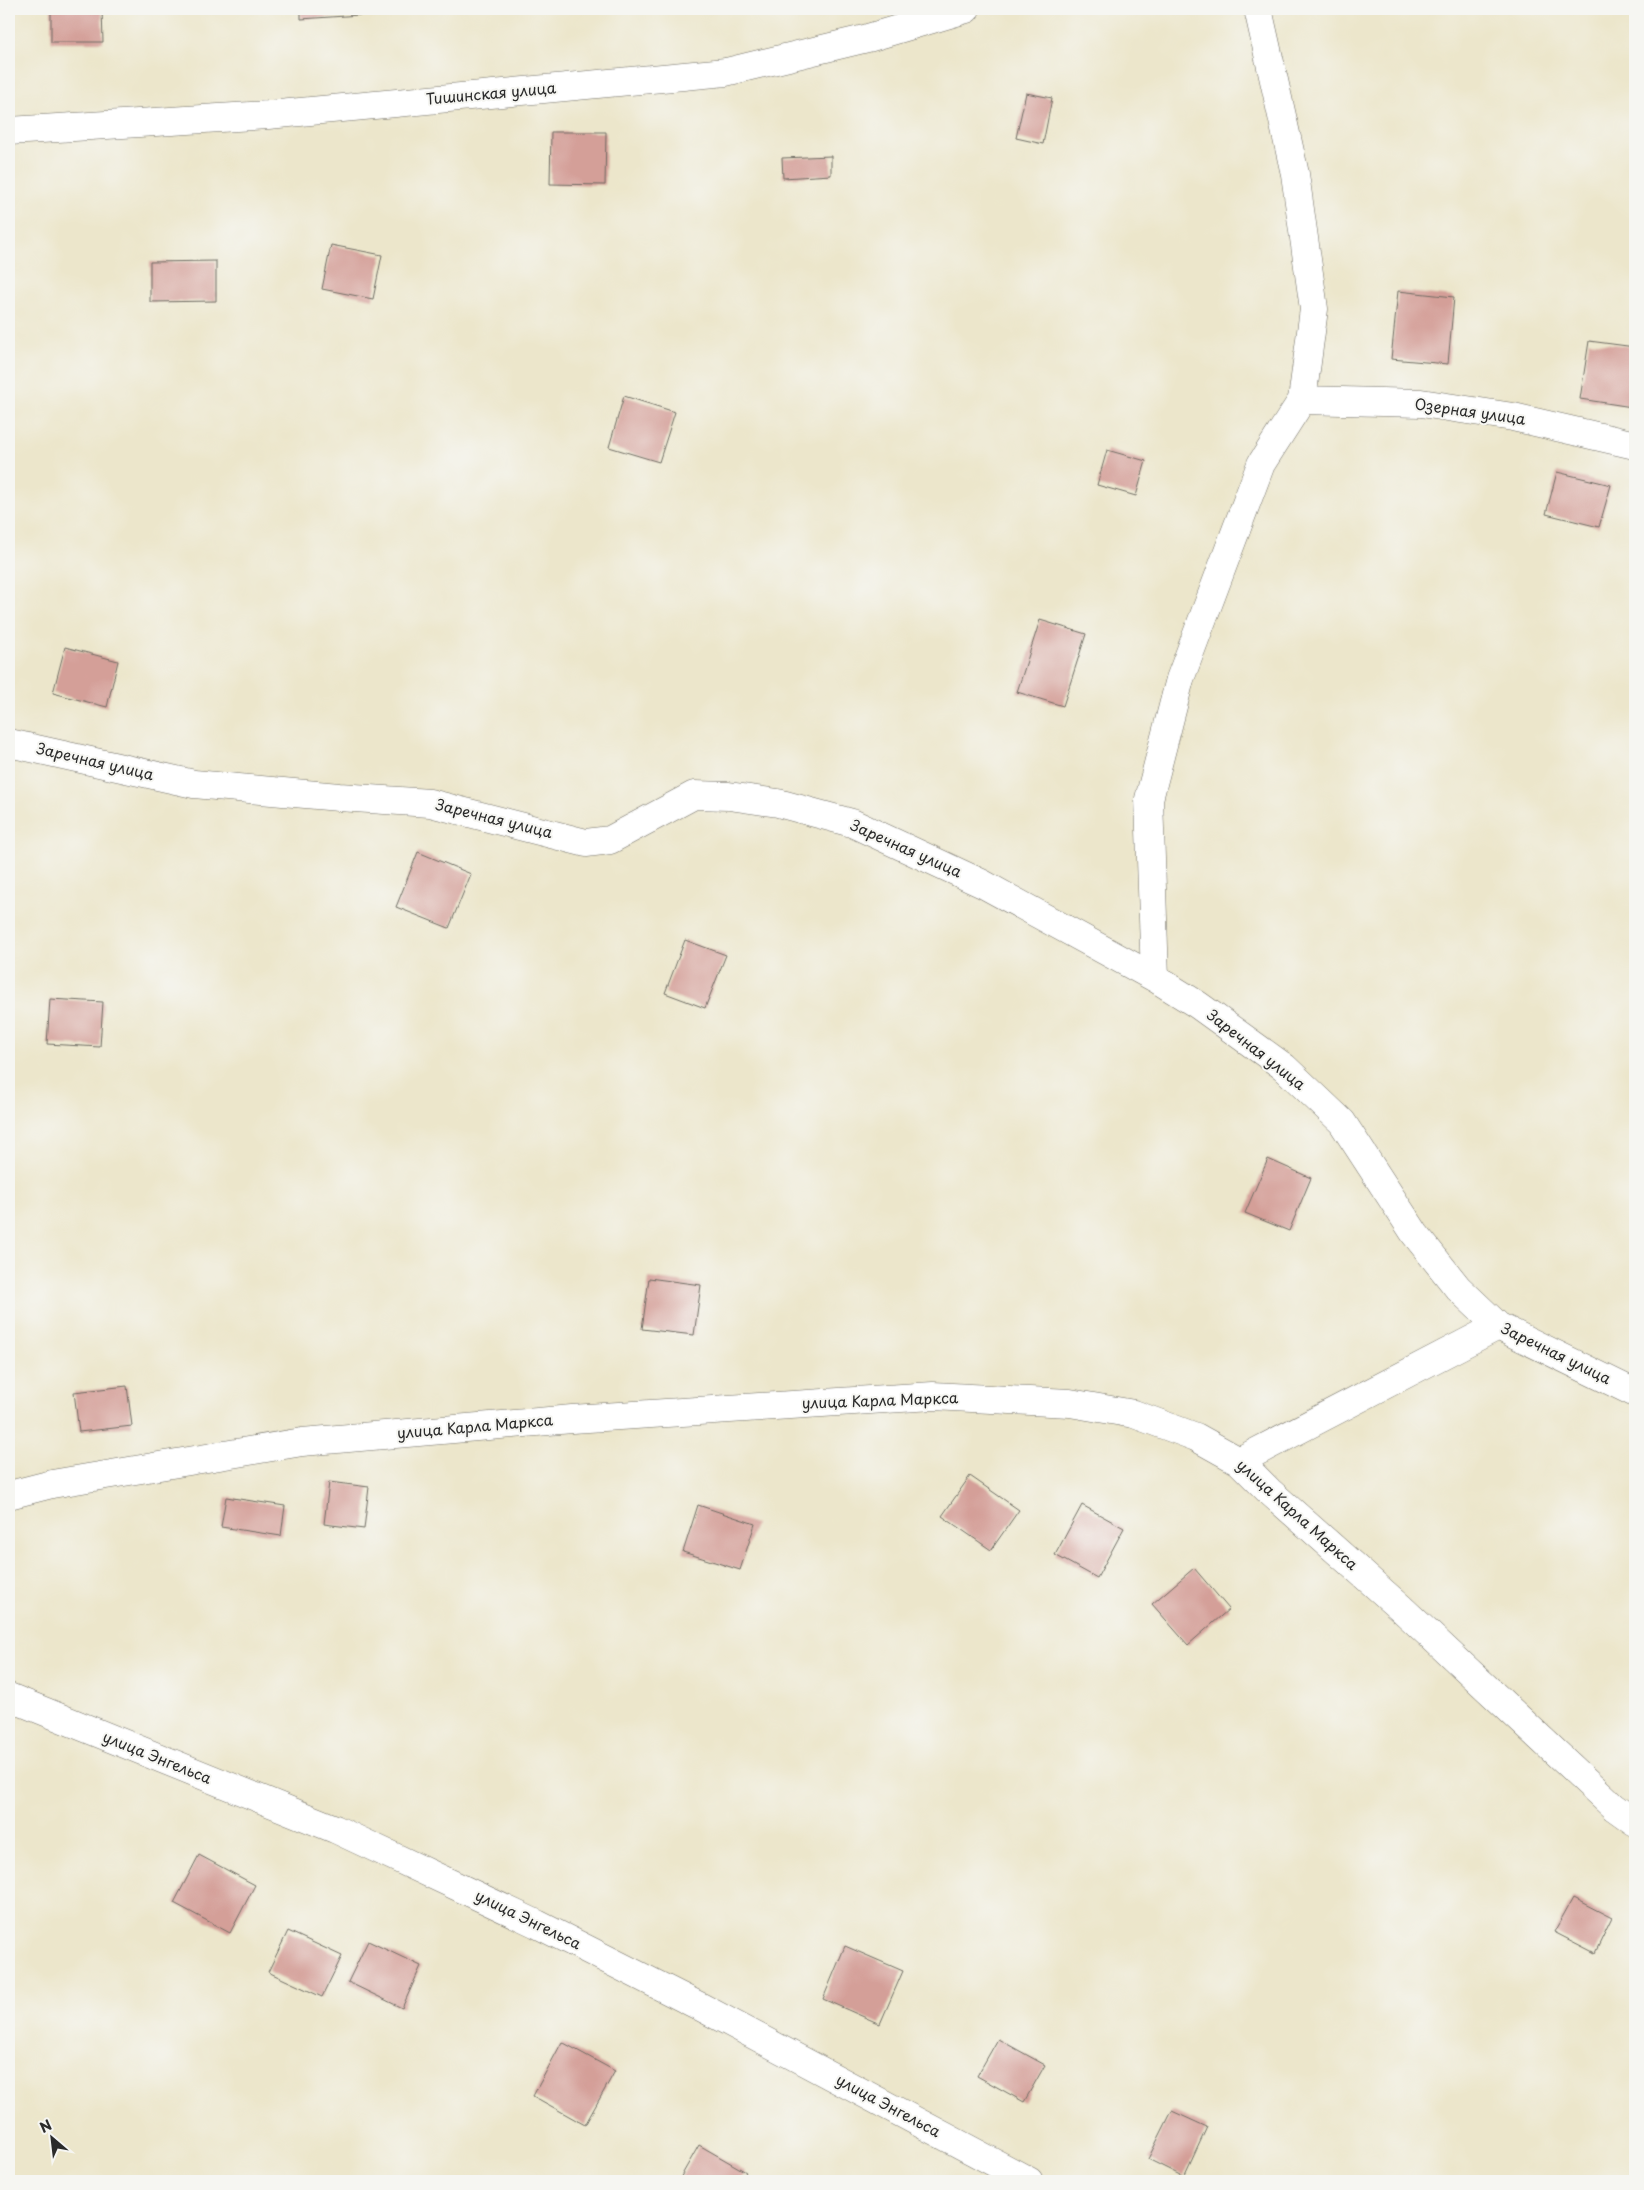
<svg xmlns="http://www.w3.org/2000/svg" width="1644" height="2190" viewBox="0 0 1644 2190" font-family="'Playpen Sans',sans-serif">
<rect width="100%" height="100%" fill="#f6f6f2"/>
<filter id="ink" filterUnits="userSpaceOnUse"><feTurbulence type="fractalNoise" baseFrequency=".02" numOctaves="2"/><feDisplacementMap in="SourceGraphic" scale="10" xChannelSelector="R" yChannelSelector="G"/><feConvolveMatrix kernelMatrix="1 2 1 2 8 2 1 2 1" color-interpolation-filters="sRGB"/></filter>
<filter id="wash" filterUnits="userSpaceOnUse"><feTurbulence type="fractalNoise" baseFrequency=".0096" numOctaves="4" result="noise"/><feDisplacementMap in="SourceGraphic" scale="20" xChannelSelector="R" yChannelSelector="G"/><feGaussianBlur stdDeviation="1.12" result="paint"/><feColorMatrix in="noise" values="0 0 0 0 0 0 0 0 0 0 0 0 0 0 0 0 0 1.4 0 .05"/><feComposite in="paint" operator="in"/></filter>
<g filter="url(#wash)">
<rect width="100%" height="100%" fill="#ece6cb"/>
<g id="blocks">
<path fill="#d49f98" d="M 51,9 L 102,9 L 103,42 L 51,42 Z
M 301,9 L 359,9 L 360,15 L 301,19 Z
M 1026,93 L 1052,98 L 1043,144 L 1016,138 Z
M 551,132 L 606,132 L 605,185 L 550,184 Z
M 831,156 L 831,175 L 783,178 L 782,158 Z
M 331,245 L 382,255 L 373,299 L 322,289 Z
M 216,261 L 216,301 L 150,302 L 150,262 Z
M 1398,291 L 1454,297 L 1448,364 L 1391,359 Z
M 1589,341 L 1635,347 L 1635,382 L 1632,407 L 1580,399 Z
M 624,396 L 675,412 L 659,462 L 609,447 Z
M 1107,450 L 1146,461 L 1136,496 L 1097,485 Z
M 1557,472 L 1611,485 L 1599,527 L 1546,514 Z
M 1040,620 L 1086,634 L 1063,706 L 1017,692 Z
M 65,647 L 118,661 L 107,707 L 53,693 Z
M 418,852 L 471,874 L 449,928 L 396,907 Z
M 685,940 L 726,955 L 705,1008 L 665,993 Z
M 50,999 L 103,1002 L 100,1047 L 47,1044 Z
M 1268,1159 L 1311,1178 L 1289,1231 L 1245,1213 Z
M 649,1278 L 701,1285 L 694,1335 L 642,1329 Z
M 127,1386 L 132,1426 L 79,1432 L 74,1392 Z
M 970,1476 L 1019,1510 L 991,1550 L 942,1516 Z
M 329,1482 L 369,1487 L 364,1529 L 324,1524 Z
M 226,1497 L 285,1506 L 281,1536 L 221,1527 Z
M 698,1505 L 755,1524 L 740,1570 L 683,1552 Z
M 1082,1505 L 1124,1528 L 1097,1578 L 1055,1555 Z
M 1194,1568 L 1229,1609 L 1188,1645 L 1152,1604 Z
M 199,1855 L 255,1885 L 230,1933 L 174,1903 Z
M 1573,1898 L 1612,1918 L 1595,1953 L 1554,1932 Z
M 288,1931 L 342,1956 L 322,1997 L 268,1972 Z
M 368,1941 L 421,1966 L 402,2008 L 348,1982 Z
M 845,1946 L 903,1971 L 880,2024 L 823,1999 Z
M 998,2039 L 1045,2065 L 1024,2102 L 977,2076 Z
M 562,2042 L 615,2071 L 585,2125 L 533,2096 Z
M 1172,2111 L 1207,2127 L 1184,2177 L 1148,2159 Z
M 699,2145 L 746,2172 L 740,2181 L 679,2180 Z"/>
</g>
</g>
<g filter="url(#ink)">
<use href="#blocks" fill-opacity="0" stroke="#6f6c63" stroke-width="1"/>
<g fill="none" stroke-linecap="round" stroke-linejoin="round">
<defs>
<path id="minor" d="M 9,131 L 268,115 L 726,72 L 868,38 L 966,9
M 1302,400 L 1421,403 L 1513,417 L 1635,445
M 9,743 L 194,784 L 339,797 L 430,803 L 586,843 L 610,840 L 694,795 L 729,796 L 778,803 L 852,823 L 983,884 L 1155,978 L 1198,1005 L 1284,1067 L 1342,1122 L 1415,1234 L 1458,1288 L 1498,1326 L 1635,1393
M 1155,978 L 1149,799 L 1180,679 L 1261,464 L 1302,400 L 1314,309 L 1295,174 L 1258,9
M 1239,1461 L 1498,1326
M 9,1495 L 52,1484 L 302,1442 L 572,1419 L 933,1396 L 1070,1403 L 1134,1414 L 1196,1437 L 1239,1461 L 1269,1491 L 1401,1608 L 1614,1807 L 1635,1822
M 9,1697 L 335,1829 L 537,1924 L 701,2007 L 1029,2181"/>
</defs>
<use href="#minor" stroke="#6f6c63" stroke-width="29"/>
<use href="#minor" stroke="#fff" stroke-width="28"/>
</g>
</g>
<g text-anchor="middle" stroke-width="4" stroke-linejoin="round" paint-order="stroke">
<g font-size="15" fill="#2b2b2b" stroke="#f6f6f2">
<text transform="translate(491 94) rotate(-5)" y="5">Тишинская улица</text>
<text transform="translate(1470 412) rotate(8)" y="5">Озерная улица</text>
<text transform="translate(95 762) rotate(13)" y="5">Заречная улица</text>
<text transform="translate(494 819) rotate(14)" y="5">Заречная улица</text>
<text transform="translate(906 849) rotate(24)" y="5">Заречная улица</text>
<text transform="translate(1256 1050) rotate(38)" y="5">Заречная улица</text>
<text transform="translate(1556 1354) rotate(26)" y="5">Заречная улица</text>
<text transform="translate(880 1401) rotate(-2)" y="5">улица Карла Маркса</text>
<text transform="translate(475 1427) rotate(-5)" y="5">улица Карла Маркса</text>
<text transform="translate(1297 1515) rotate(42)" y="5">улица Карла Маркса</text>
<text transform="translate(157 1758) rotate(22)" y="5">улица Энгельса</text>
<text transform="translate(528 1920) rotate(26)" y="5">улица Энгельса</text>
<text transform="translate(888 2106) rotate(28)" y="5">улица Энгельса</text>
</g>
</g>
<rect width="1644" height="2190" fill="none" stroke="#f6f6f2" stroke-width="30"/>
<g transform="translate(52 2138) rotate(332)" stroke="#f6f6f2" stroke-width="4" paint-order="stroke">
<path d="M0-4L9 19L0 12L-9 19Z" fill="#2b2b2b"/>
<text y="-8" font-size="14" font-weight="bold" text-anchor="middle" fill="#2b2b2b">N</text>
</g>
</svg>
